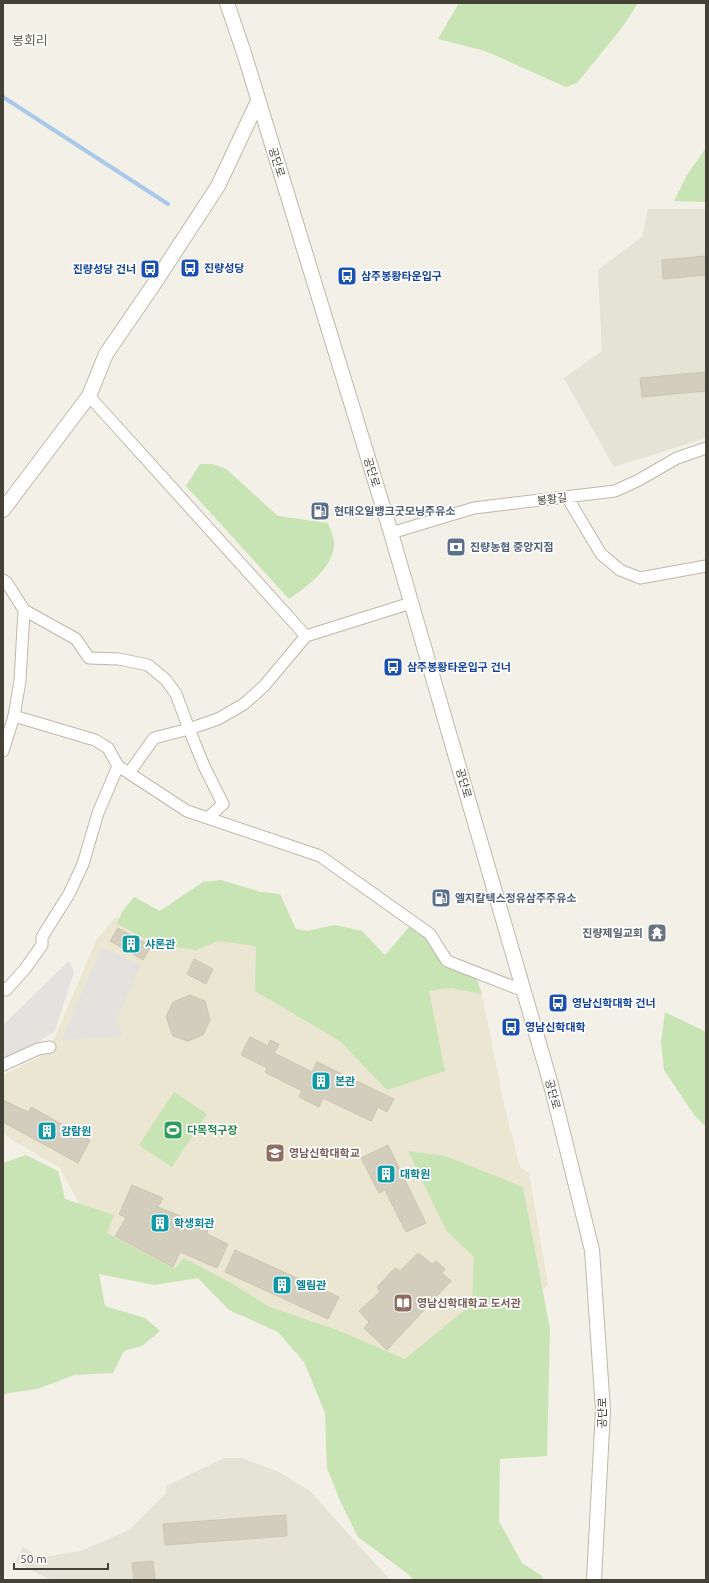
<svg xmlns="http://www.w3.org/2000/svg" width="709" height="1583" viewBox="0 0 709 1583" font-family="Ubuntu,'Noto Sans KR',sans-serif">
<rect width="100%" height="100%" fill="#f2f0e7"/>
<path fill="#e5e2d6" d="M 648,209 L 706,209 L 706,438 L 614,467 L 564,378 L 602,351 L 598,270 L 642,237 Z
M 224,1458 L 242,1458 L 279,1472 L 310,1491 L 390,1580 L 51,1580 L 15,1562 L 23,1547 L 39,1558 L 81,1551 L 129,1530 L 166,1493 L 166,1486 Z"/>
<path fill="#eae6d2" d="M 195,914 L 307,931 L 335,925 L 362,931 L 385,956 L 450,988 L 482,994 L 505,1109 L 520,1167 L 529,1173 L 548,1285 L 408,1411 L 348,1351 L 229,1310 L 198,1278 L 154,1285 L 97,1238 L 60,1168 L 9,1138 L 3,1132 L 3,1075 L 48,1053 L 97,939 L 116,917 L 168,937 Z"/>
<path fill="#c8e3b4" d="M 459,3 L 638,3 L 624,25 L 577,83 L 566,87 L 485,51 L 438,39 Z
M 706,148 L 706,202 L 674,201 L 687,175 Z
M 200,464 L 213,464 L 226,469 L 278,516 L 328,523 C 330,529 336,541 334,547 C 330,571 307,586 289,599 L 186,486 Z
M 221,880 L 261,892 L 280,894 L 296,929 L 307,931 L 335,925 L 362,931 L 385,955 L 410,926 L 476,977 L 482,994 L 450,988 L 429,991 L 445,1071 L 387,1090 L 340,1041 L 255,991 L 256,946 L 218,941 L 196,950 L 156,944 L 117,924 L 122,912 L 134,897 L 160,911 L 203,882 Z
M 665,1012 L 706,1032 L 706,1127 L 695,1116 L 664,1070 L 661,1042 Z
M 174,1092 L 207,1114 L 172,1167 L 139,1145 Z
M 408,1151 L 445,1156 L 523,1187 L 550,1329 L 547,1456 L 500,1459 L 499,1521 L 522,1563 L 542,1576 L 543,1580 L 413,1580 L 408,1574 L 358,1537 L 341,1503 L 327,1468 L 325,1413 L 304,1362 L 278,1332 L 229,1310 L 198,1278 L 154,1285 L 99,1274 L 105,1306 L 145,1318 L 160,1331 L 142,1346 L 124,1351 L 113,1373 L 74,1375 L 37,1389 L 9,1393 L 3,1395 L 3,1163 L 26,1155 L 58,1171 L 65,1199 L 114,1215 L 107,1233 L 175,1269 L 184,1258 L 231,1283 L 270,1307 L 337,1330 L 405,1359 L 472,1304 L 474,1257 L 446,1230 Z"/>
<path fill="#e4e2df" d="M 102,947 L 141,965 L 117,1018 L 123,1036 L 62,1040 Z
M 69,961 L 74,972 L 55,1031 L 31,1046 L 3,1058 L 3,1025 Z"/>
<g fill="none" stroke-linecap="round" stroke-linejoin="round">
<path stroke="#a9c8ea" stroke-width="4" d="M 3,97 L 168,204"/>
</g>
<path fill="#d3cdbe" stroke="#cdc5b2" d="M 706,256 L 706,275 L 663,279 L 662,260 Z
M 706,372 L 706,391 L 642,397 L 640,378 Z
M 118,928 L 151,946 L 143,960 L 110,941 Z
M 194,959 L 213,969 L 206,984 L 187,974 Z
M 190,995 L 205,1001 L 210,1020 L 203,1035 L 188,1041 L 173,1036 L 166,1017 L 173,1002 Z
M 250,1037 L 268,1046 L 270,1040 L 279,1044 L 274,1053 L 312,1072 L 317,1062 L 394,1099 L 387,1112 L 378,1107 L 371,1121 L 323,1098 L 319,1107 L 299,1097 L 302,1091 L 265,1072 L 267,1068 L 241,1055 Z
M 3,1100 L 28,1112 L 31,1107 L 90,1140 L 78,1163 L 3,1122 Z
M 388,1145 L 426,1223 L 406,1232 L 385,1190 L 379,1193 L 361,1158 Z
M 132,1185 L 163,1198 L 158,1207 L 208,1227 L 207,1234 L 228,1244 L 217,1268 L 180,1252 L 173,1267 L 115,1236 L 126,1218 L 119,1214 Z
M 235,1250 L 339,1297 L 328,1319 L 225,1272 Z
M 418,1253 L 432,1264 L 436,1261 L 445,1269 L 442,1273 L 451,1281 L 387,1350 L 364,1328 L 369,1322 L 359,1311 L 380,1292 L 377,1287 L 395,1268 L 400,1271 Z
M 286,1515 L 287,1536 L 165,1545 L 163,1524 Z
M 153,1561 L 155,1580 L 134,1580 L 132,1563 Z"/>
<g fill="none" stroke-linecap="round" stroke-linejoin="round">
<defs>
<path id="minor" d="M 89,396 L 306,636 L 411,603
M 567,497 L 601,554 L 620,570 L 640,578 L 706,566
M 391,533 L 474,508 L 615,491 L 639,480 L 677,458 L 706,448
M 3,580 L 7,583 L 24,610 L 20,681 L 14,716 L 3,751
M 24,610 L 76,639 L 89,658 L 119,659 L 148,665 L 166,680 L 176,694 L 189,729 L 204,766 L 223,804 L 209,817
M 14,716 L 95,740 L 108,748 L 118,766 L 187,811 L 320,856 L 430,934 L 447,961 L 524,991
M 129,773 L 154,738 L 189,729 L 218,719 L 244,704 L 264,686 L 306,636
M 3,988 L 6,990 L 25,969 L 42,945 L 42,937 L 69,894 L 83,864 L 98,813 L 118,766
M 3,1065 L 38,1049 L 50,1047"/>
<path id="tertiary" d="M 227,3 L 244,53 L 391,533 L 551,1085 L 592,1250 L 603,1410 L 594,1580
M 3,510 L 89,396 L 106,354 L 154,284 L 218,186 L 258,101"/>
</defs>
<use href="#minor" stroke="#bdb8ab" stroke-width="13"/>
<use href="#tertiary" stroke="#bdb8ab" stroke-width="16"/>
<use href="#minor" stroke="#fff" stroke-width="11"/>
<use href="#tertiary" stroke="#fff" stroke-width="14"/>
</g>
<defs>
<symbol id="bus-square" viewBox="-11 -11 22 22"><rect x="-9" y="-9" width="18" height="18" rx="4" fill="#1a4fb4" stroke="#fff"/><path d="M-5-6H5V4H4V6H2V4H-2V6H-4V4H-5ZM-3.5-4V0h7V-4ZM-3.5 1.2v1.5H-2V1.2ZM2 1.2v1.5H3.5V1.2Z" fill="#fff"/></symbol>
<symbol id="fuel-square" viewBox="-11 -11 22 22"><rect x="-9" y="-9" width="18" height="18" rx="4" fill="#5c6f8a" stroke="#fff"/><path d="M-5.5-6h7V0h2V4h1.3V-2.5L3-4.5l.8-.8L6-3V5H2.5V1h-1V6h-7ZM-4.2-4.7v3.2H.2V-4.7Z" fill="#fff"/></symbol>
<symbol id="bank-square" viewBox="-11 -11 22 22"><rect x="-9" y="-9" width="18" height="18" rx="4" fill="#5c6f8a" stroke="#fff"/><path d="M-6-4H6V4H-6ZM0-2.3a2.3 2.3 0 1 0 0 4.6a2.3 2.3 0 1 0 0-4.6Z" fill="#fff"/></symbol>
<symbol id="temple-square" viewBox="-11 -11 22 22"><rect x="-9" y="-9" width="18" height="18" rx="4" fill="#6b7280" stroke="#fff"/><path d="M0-6L5-2H3V0L6.5 2.5H4V6H1.5V3h-3V6H-4V2.5H-6.5L-3 0V-2H-5Z" fill="#fff"/></symbol>
<symbol id="building-square" viewBox="-11 -11 22 22"><rect x="-9" y="-9" width="18" height="18" rx="4" fill="#0f9aa8" stroke="#fff"/><path d="M-4-6H4V6H1V3H-1V6H-4ZM-2.5-4.3h1.7v1.8h-1.7ZM.8-4.3h1.7v1.8H.8ZM-2.5-1h1.7V.8h-1.7ZM.8-1h1.7V.8H.8Z" fill="#fff"/></symbol>
<symbol id="stadium-square" viewBox="-11 -11 22 22"><rect x="-9" y="-9" width="18" height="18" rx="4" fill="#2e9e5b" stroke="#fff"/><path d="M0-5a6.5 5 0 1 0 0 10a6.5 5 0 1 0 0-10ZM-3.5-1.8h7v3.6h-7Z" fill="#fff"/></symbol>
<symbol id="university-square" viewBox="-11 -11 22 22"><rect x="-9" y="-9" width="18" height="18" rx="4" fill="#8d6e63" stroke="#fff"/><path d="M0-5L7-2L0 1L-7-2ZM-4 1L0 2.5L4 1V4Q0 6-4 4Z" fill="#fff"/></symbol>
<symbol id="library-square" viewBox="-11 -11 22 22"><rect x="-9" y="-9" width="18" height="18" rx="4" fill="#8d6e63" stroke="#fff"/><path d="M-6-4Q-3-5.5-.7-3.5V5Q-3 3-6 4ZM6-4Q3-5.5 .7-3.5V5Q3 3 6 4Z" fill="#fff"/></symbol>
</defs>
<g fill-rule="evenodd">
<use href="#bus-square" x="179" y="257" width="22" height="22"/>
<use href="#bus-square" x="139" y="258" width="22" height="22"/>
<use href="#bus-square" x="336" y="265" width="22" height="22"/>
<use href="#fuel-square" x="309" y="500" width="22" height="22"/>
<use href="#bank-square" x="445" y="536" width="22" height="22"/>
<use href="#bus-square" x="382" y="656" width="22" height="22"/>
<use href="#fuel-square" x="430" y="887" width="22" height="22"/>
<use href="#temple-square" x="646" y="922" width="22" height="22"/>
<use href="#building-square" x="120" y="933" width="22" height="22"/>
<use href="#bus-square" x="547" y="992" width="22" height="22"/>
<use href="#bus-square" x="500" y="1016" width="22" height="22"/>
<use href="#building-square" x="310" y="1070" width="22" height="22"/>
<use href="#stadium-square" x="162" y="1119" width="22" height="22"/>
<use href="#building-square" x="36" y="1120" width="22" height="22"/>
<use href="#university-square" x="264" y="1142" width="22" height="22"/>
<use href="#building-square" x="375" y="1163" width="22" height="22"/>
<use href="#building-square" x="149" y="1212" width="22" height="22"/>
<use href="#building-square" x="271" y="1274" width="22" height="22"/>
<use href="#library-square" x="392" y="1292" width="22" height="22"/>
</g>
<g text-anchor="middle" stroke-width="3.5" stroke-linejoin="round" paint-order="stroke">
<g font-size="11" fill="#444137" stroke="#fff">
<text transform="translate(277 162) rotate(73)" y="4">공단로</text>
<text transform="translate(372 472) rotate(73)" y="4">공단로</text>
<text transform="translate(552 499) rotate(-7)" y="4">봉황길</text>
<text transform="translate(464 783) rotate(74)" y="4">공단로</text>
<text transform="translate(553 1094) rotate(75)" y="4">공단로</text>
<text transform="translate(602 1413) rotate(-90)" y="4">공단로</text>
</g>
<g font-size="11" font-weight="bold" fill="#164399" stroke="#fff" text-anchor="start">
<text x="204" y="272">진량성당</text>
<text x="136" y="273" text-anchor="end">진량성당 건너</text>
<text x="361" y="280">삼주봉황타운입구</text>
<text x="407" y="671">삼주봉황타운입구 건너</text>
<text x="572" y="1007">영남신학대학 건너</text>
<text x="525" y="1031">영남신학대학</text>
</g>
<g font-size="11" font-weight="bold" fill="#4e5e75" stroke="#fff" text-anchor="start">
<text x="334" y="515">현대오일뱅크굿모닝주유소</text>
<text x="470" y="551">진량농협 중앙지점</text>
<text x="455" y="902">엘지칼텍스정유삼주주유소</text>
</g>
<g font-size="11" font-weight="bold" fill="#5b616d" stroke="#fff" text-anchor="end">
<text x="643" y="937">진량제일교회</text>
</g>
<g font-size="11" font-weight="bold" fill="#0d838f" stroke="#fff" text-anchor="start">
<text x="145" y="948">샤론관</text>
<text x="335" y="1085">본관</text>
<text x="61" y="1135">감람원</text>
<text x="400" y="1178">대학원</text>
<text x="174" y="1227">학생회관</text>
<text x="296" y="1289">엘림관</text>
</g>
<g font-size="11" font-weight="bold" fill="#27864d" stroke="#fff" text-anchor="start">
<text x="187" y="1134">다목적구장</text>
</g>
<g font-size="11" font-weight="bold" fill="#785e54" stroke="#fff" text-anchor="start">
<text x="289" y="1157">영남신학대학교</text>
<text x="417" y="1307">영남신학대학교 도서관</text>
</g>
<g font-size="13" fill="#66604f" stroke="#fff">
<text x="30" y="45">봉회리</text>
</g>
</g>
<rect width="709" height="1583" fill="none" stroke="#444137" stroke-width="8"/>
<path d="M14 1563v6h94v-6" fill="none" stroke="#444137" stroke-width="2"/>
<text x="20" y="1563" font-size="12" fill="#444137" stroke="#ffffff" stroke-width="3" paint-order="stroke">50 m</text>
</svg>
